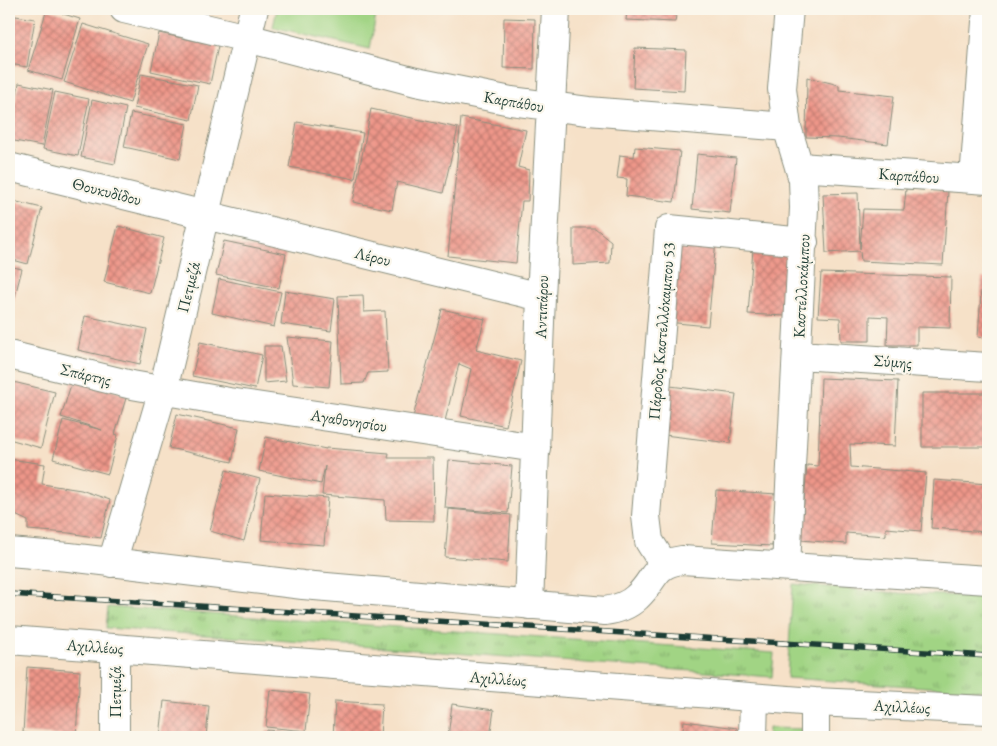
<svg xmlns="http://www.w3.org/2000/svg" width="997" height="746" viewBox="0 0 997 746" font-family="'EB Garamond',serif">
<defs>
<pattern id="grass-tufts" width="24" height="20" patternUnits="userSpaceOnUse" patternTransform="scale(1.25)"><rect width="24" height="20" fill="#a1d484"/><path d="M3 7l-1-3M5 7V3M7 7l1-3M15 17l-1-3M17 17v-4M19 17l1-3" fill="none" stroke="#83ad6d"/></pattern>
<pattern id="building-cross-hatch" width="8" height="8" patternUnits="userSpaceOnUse" patternTransform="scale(1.25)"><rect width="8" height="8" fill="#ee9689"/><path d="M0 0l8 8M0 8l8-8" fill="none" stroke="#c07c71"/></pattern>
</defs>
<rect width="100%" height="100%" fill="#fbf7ec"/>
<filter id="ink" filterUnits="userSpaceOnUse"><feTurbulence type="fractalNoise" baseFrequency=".02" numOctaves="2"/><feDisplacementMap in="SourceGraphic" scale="10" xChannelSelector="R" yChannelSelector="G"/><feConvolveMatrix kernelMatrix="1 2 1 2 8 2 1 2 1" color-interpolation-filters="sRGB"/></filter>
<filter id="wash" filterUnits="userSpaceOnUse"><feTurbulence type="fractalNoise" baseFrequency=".0096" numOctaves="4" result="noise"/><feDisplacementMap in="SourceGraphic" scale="20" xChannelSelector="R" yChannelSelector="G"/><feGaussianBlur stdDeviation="1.12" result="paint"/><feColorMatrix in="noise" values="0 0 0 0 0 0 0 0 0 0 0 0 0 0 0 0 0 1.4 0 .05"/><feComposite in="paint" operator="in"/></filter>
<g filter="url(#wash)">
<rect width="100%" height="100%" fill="#f6e1c8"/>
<path fill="url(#grass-tufts)" stroke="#60885c" d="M 793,584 L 897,593 L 988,597 L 988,691 L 787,678 Z
M 108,607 L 774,653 L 772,677 L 401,649 L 106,628 Z"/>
<path fill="#a1d484" stroke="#60885c" d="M 277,9 L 377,9 L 370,49 L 273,27 Z
M 768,728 L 809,729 L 809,737 L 768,737 Z"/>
<g id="blocks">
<path fill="url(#building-cross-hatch)" d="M 47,9 L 80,19 L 62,80 L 28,70 Z
M 615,9 L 677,9 L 675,22 L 626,20 L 627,11 L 615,10 Z
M 9,15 L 35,19 L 27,67 L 9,64 Z
M 504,18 L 535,19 L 534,69 L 503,68 Z
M 83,24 L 148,44 L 130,103 L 64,82 Z
M 159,33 L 218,46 L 210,84 L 151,71 Z
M 635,48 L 686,50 L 684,91 L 633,88 Z
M 141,74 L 198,85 L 191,120 L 134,108 Z
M 807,77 L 839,85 L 839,90 L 894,96 L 888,144 L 838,138 L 806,137 Z
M 19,83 L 53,90 L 42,146 L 9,140 L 9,132 Z
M 55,92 L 89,99 L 78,156 L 43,149 Z
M 92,100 L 126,108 L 115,164 L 81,157 Z
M 371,109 L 458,128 L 443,193 L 397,182 L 392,210 L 353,202 Z
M 131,113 L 187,124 L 180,159 L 124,147 Z
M 461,118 L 526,130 L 518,167 L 529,170 L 528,201 L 522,201 L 516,263 L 448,256 Z
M 297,122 L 363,133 L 355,179 L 289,167 Z
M 635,147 L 680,151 L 674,202 L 626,196 L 627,179 L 617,178 L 620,155 L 634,157 Z
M 697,154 L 736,158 L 730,213 L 692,209 Z
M 906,189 L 948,191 L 943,265 L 861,261 L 860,251 L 826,253 L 823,194 L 858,193 L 860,249 L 863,209 L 904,210 Z
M 9,200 L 42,208 L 28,264 L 9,259 Z
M 118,226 L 164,238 L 150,293 L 104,282 Z
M 573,228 L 595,228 L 611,241 L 610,263 L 573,265 Z
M 673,235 L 716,240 L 708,326 L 666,322 Z
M 224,241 L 286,254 L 279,288 L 216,275 Z
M 753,249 L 790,252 L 785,316 L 748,314 Z
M 9,266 L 22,269 L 9,319 Z
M 821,273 L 951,277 L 950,328 L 917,327 L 917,345 L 887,345 L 888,317 L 870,316 L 870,341 L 841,341 L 840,318 L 818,317 Z
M 982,278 L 988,279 L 988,338 L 978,337 Z
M 219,279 L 281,292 L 274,327 L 212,313 Z
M 285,291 L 335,299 L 331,331 L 281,324 Z
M 363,295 L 364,312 L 385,311 L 388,372 L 368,373 L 364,383 L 341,384 L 338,296 Z
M 442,309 L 485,319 L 476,350 L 521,361 L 506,426 L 461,416 L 471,369 L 459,364 L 444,425 L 413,417 Z
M 85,316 L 147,329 L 140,364 L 78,350 Z
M 287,337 L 333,341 L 329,387 L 293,384 Z
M 200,342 L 262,355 L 255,389 L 192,376 Z
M 264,346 L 281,346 L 286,381 L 264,383 Z
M 73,378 L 127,395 L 115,434 L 118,435 L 108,474 L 53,459 L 63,420 L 102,430 L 61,417 Z
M 821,378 L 898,381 L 895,446 L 850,444 L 851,467 L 926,473 L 921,531 L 886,528 L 886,536 L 846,533 L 846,544 L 801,540 L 807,465 L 818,466 Z
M 9,381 L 55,392 L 41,448 L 9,439 Z
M 670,386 L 736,394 L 730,443 L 664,435 Z
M 922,393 L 988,393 L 988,447 L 922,447 Z
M 177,414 L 239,428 L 232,462 L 169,448 Z
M 266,437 L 326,449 L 326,448 L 389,453 L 388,458 L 433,458 L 434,521 L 386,520 L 385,500 L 322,495 L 325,466 L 321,484 L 259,471 Z
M 9,459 L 45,464 L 42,484 L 81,490 L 110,500 L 101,538 L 69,533 L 28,530 L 28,521 L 9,512 Z
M 449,460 L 512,466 L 508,513 L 445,508 Z
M 226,470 L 260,479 L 244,541 L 210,531 Z
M 934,480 L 988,484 L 988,532 L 931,528 Z
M 716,490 L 777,494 L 772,546 L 712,543 Z
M 265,493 L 328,498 L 324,545 L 261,540 Z
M 449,509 L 511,515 L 508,562 L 445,557 Z
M 27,667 L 80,671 L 76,737 L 23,733 Z
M 270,690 L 310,694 L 306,731 L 266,727 Z
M 164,701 L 209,706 L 206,737 L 160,737 Z
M 335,701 L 382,704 L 380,737 L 333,737 Z
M 452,704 L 494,710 L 490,737 L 448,737 Z
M 684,721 L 737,728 L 736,737 L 682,737 Z
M 267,730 L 307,734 L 307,737 L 266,737 Z"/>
</g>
</g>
<g filter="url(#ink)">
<use href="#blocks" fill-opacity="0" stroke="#8a8f7e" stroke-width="1"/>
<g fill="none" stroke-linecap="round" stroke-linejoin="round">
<defs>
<path id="minor" d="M 124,9 L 247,38 L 416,82 L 511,101 L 588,111 L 787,127
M 9,167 L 541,297
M 799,167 L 988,180
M 974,179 L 987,9
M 9,355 L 132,385 L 229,402 L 536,448
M 798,355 L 988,367
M 9,552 L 69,557 L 303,585 L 605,611 C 617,609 628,606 637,597 C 656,580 652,564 682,560 L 988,580
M 112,563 L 163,390 L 254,9
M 664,565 L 649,541 L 646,516 L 669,229 L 804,242
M 786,566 L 804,208 L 803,180 L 787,127 L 782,89 L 789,9
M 529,605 L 541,297 L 556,9
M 9,640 L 815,702 L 988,710
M 115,737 L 115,648
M 753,737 L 754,698
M 815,737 L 815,702"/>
</defs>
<use href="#minor" stroke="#8a8f7e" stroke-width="30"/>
<use href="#minor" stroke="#fff" stroke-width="28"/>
<defs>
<path id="rail" d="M 9,594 L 988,656"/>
</defs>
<use href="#rail" stroke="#1f3d34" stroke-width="5.5"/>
<use href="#rail" stroke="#fbf7ec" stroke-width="4" stroke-dasharray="11" stroke-linecap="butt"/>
</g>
</g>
<g text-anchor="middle" stroke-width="4.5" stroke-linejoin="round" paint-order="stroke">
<g font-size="16" fill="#1f3d34" stroke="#fbf7ec">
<text transform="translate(514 101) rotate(10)" y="6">Καρπάθου</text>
<text transform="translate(909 175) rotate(4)" y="6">Καρπάθου</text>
<text transform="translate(107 191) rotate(14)" y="6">Θουκυδίδου</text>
<text transform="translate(373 256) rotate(14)" y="6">Λέρου</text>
<text transform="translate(801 286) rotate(-87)" y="6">Καστελλοκάμπου</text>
<text transform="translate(188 287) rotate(-76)" y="6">Πετμεζά</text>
<text transform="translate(541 307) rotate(-88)" y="6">Αντιπάρου</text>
<text transform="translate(661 331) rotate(-85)" y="6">Πάροδος Καστελλόκαμπου 53</text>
<text transform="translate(893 361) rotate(4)" y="6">Σύμης</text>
<text transform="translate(86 374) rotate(13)" y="6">Σπάρτης</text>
<text transform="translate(349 420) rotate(9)" y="6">Αγαθονησίου</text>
<text transform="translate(95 646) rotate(4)" y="6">Αχιλλέως</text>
<text transform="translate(498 678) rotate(4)" y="6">Αχιλλέως</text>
<text transform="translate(115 692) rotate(-90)" y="6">Πετμεζά</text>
<text transform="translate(902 706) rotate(3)" y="6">Αχιλλέως</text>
</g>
</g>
<rect width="997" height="746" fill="none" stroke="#fbf7ec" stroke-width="30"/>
</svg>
